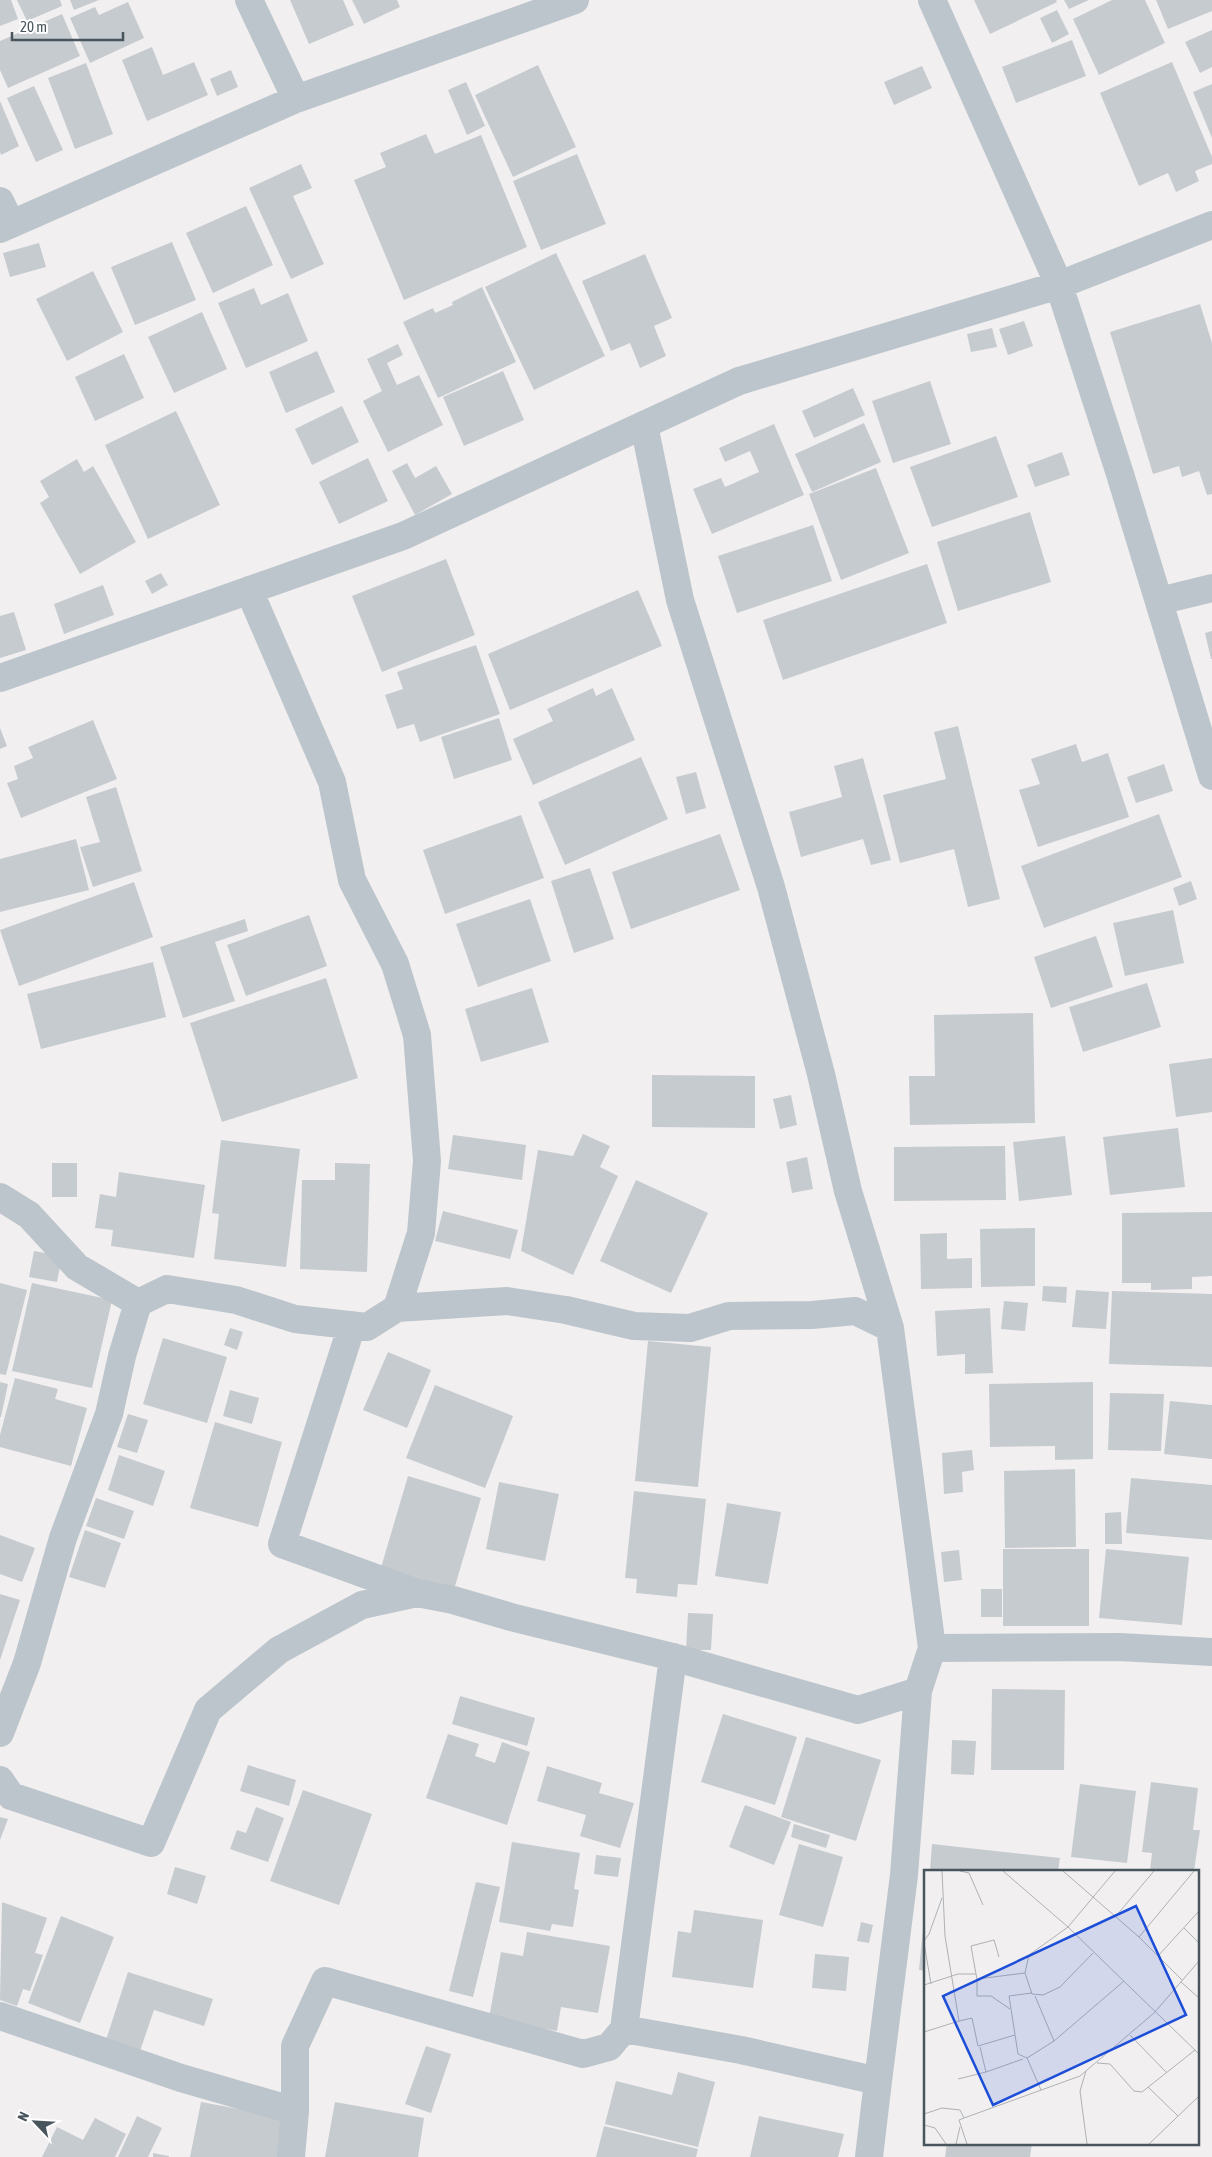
<svg xmlns="http://www.w3.org/2000/svg" width="1212" height="2157" viewBox="0 0 1212 2157" font-family="'Asap Condensed',sans-serif">
<rect width="100%" height="100%" fill="#f2eff0"/>
<path fill="#c6cbcf" d="M 0,0 L 11,0 L 18,19 L 0,26 Z
M 17,0 L 60,0 L 62,6 L 27,21 Z
M 70,0 L 99,0 L 74,10 Z
M 290,0 L 343,0 L 354,25 L 309,44 Z
M 352,0 L 397,0 L 400,7 L 364,24 Z
M 974,0 L 1056,0 L 1057,2 L 990,34 Z
M 1064,0 L 1089,0 L 1069,9 Z
M 1112,0 L 1145,0 L 1165,43 L 1099,75 L 1073,19 Z
M 1156,0 L 1212,0 L 1212,11 L 1168,29 Z
M 128,2 L 144,38 L 90,63 L 70,18 L 95,7 L 99,15 Z
M 1057,10 L 1069,34 L 1052,43 L 1040,18 Z
M 62,14 L 80,56 L 8,88 L 0,70 L 0,41 Z
M 1212,30 L 1212,67 L 1200,73 L 1185,42 Z
M 1072,40 L 1086,76 L 1016,103 L 1002,67 Z
M 152,47 L 163,75 L 194,62 L 208,95 L 147,121 L 122,60 Z
M 1172,62 L 1212,157 L 1212,164 L 1195,171 L 1199,181 L 1176,192 L 1168,173 L 1139,186 L 1100,93 Z
M 86,63 L 113,134 L 75,149 L 48,78 Z
M 538,65 L 576,147 L 513,177 L 475,95 Z
M 922,66 L 932,88 L 894,105 L 884,82 Z
M 231,70 L 238,87 L 217,96 L 210,79 Z
M 466,82 L 485,126 L 467,135 L 448,90 Z
M 1212,84 L 1212,138 L 1193,92 Z
M 34,86 L 63,150 L 36,162 L 7,98 Z
M 0,101 L 19,146 L 1,155 L 0,152 Z
M 426,134 L 435,154 L 481,135 L 527,247 L 404,300 L 354,180 L 386,167 L 380,153 Z
M 577,154 L 606,224 L 541,250 L 513,181 Z
M 301,164 L 312,188 L 293,196 L 324,264 L 291,279 L 249,188 Z
M 246,206 L 273,265 L 213,293 L 186,233 Z
M 172,242 L 196,300 L 135,325 L 111,267 Z
M 39,243 L 46,267 L 10,277 L 3,253 Z
M 556,253 L 605,356 L 534,390 L 485,287 Z
M 645,254 L 672,318 L 654,326 L 666,356 L 640,368 L 630,343 L 611,351 L 582,281 Z
M 93,271 L 123,332 L 67,361 L 36,299 Z
M 482,287 L 516,362 L 438,398 L 403,322 L 433,308 L 435,313 L 453,305 L 452,302 Z
M 254,288 L 261,305 L 288,293 L 308,341 L 246,368 L 218,303 Z
M 1200,304 L 1212,343 L 1212,494 L 1207,495 L 1199,471 L 1182,477 L 1179,466 L 1153,474 L 1110,332 Z
M 202,312 L 227,369 L 174,393 L 148,337 Z
M 1024,321 L 1033,346 L 1008,355 L 999,329 Z
M 992,328 L 997,347 L 971,352 L 967,334 Z
M 398,344 L 403,355 L 387,363 L 397,385 L 419,375 L 443,425 L 388,452 L 363,401 L 382,391 L 367,359 Z
M 317,351 L 335,392 L 286,413 L 269,372 Z
M 124,354 L 144,398 L 95,421 L 75,377 Z
M 503,371 L 524,420 L 464,446 L 443,397 Z
M 930,381 L 951,444 L 893,463 L 872,401 Z
M 853,388 L 865,415 L 814,438 L 802,411 Z
M 342,406 L 359,442 L 312,465 L 295,429 Z
M 176,411 L 220,505 L 148,539 L 105,445 Z
M 864,423 L 881,462 L 812,492 L 795,454 Z
M 774,424 L 804,495 L 712,534 L 693,489 L 721,478 L 725,487 L 759,472 L 750,451 L 725,462 L 719,448 Z
M 996,436 L 1018,497 L 932,527 L 910,467 Z
M 1062,452 L 1070,475 L 1035,487 L 1027,465 Z
M 368,458 L 388,501 L 339,524 L 319,482 Z
M 77,459 L 84,472 L 93,466 L 136,542 L 80,574 L 40,503 L 49,497 L 40,481 Z
M 407,463 L 415,478 L 436,466 L 452,494 L 415,515 L 392,471 Z
M 876,468 L 909,553 L 841,580 L 809,494 Z
M 1030,512 L 1051,582 L 958,611 L 937,542 Z
M 813,525 L 832,581 L 737,613 L 718,556 Z
M 446,559 L 475,635 L 382,672 L 352,596 Z
M 927,564 L 947,623 L 783,680 L 763,620 Z
M 161,573 L 168,585 L 152,594 L 145,581 Z
M 103,585 L 114,615 L 64,634 L 54,604 Z
M 638,590 L 662,646 L 510,710 L 488,654 Z
M 14,612 L 26,650 L 0,658 L 0,616 Z
M 1212,631 L 1212,659 L 1211,659 L 1205,633 Z
M 476,645 L 500,714 L 420,742 L 414,724 L 397,729 L 385,695 L 403,689 L 397,672 Z
M 593,688 L 596,696 L 612,688 L 635,740 L 533,785 L 513,739 L 553,721 L 547,709 Z
M 499,718 L 512,760 L 454,779 L 441,737 Z
M 93,720 L 117,779 L 21,818 L 7,783 L 18,779 L 14,766 L 33,758 L 28,747 Z
M 958,726 L 1000,899 L 968,907 L 954,849 L 900,863 L 883,795 L 946,779 L 934,732 Z
M 0,728 L 7,746 L 0,749 Z
M 1076,744 L 1082,762 L 1108,753 L 1129,817 L 1038,847 L 1019,790 L 1040,784 L 1031,759 Z
M 641,757 L 668,819 L 565,865 L 538,802 Z
M 863,758 L 891,860 L 871,865 L 863,839 L 801,857 L 789,812 L 842,797 L 834,766 Z
M 1164,764 L 1173,791 L 1136,803 L 1127,777 Z
M 696,772 L 706,808 L 686,814 L 676,777 Z
M 116,787 L 142,871 L 93,887 L 80,847 L 100,842 L 86,797 Z
M 1159,814 L 1182,877 L 1044,928 L 1021,866 Z
M 521,815 L 544,878 L 445,914 L 423,850 Z
M 720,834 L 740,890 L 631,929 L 612,872 Z
M 76,839 L 89,890 L 0,912 L 0,859 Z
M 590,868 L 614,939 L 574,953 L 551,881 Z
M 1191,881 L 1197,899 L 1179,906 L 1173,888 Z
M 134,882 L 153,937 L 19,986 L 0,930 Z
M 530,899 L 551,961 L 478,987 L 456,924 Z
M 1173,910 L 1184,963 L 1125,976 L 1113,923 Z
M 309,915 L 327,966 L 246,996 L 227,945 Z
M 245,919 L 248,931 L 215,942 L 235,1001 L 183,1018 L 160,947 Z
M 1096,936 L 1113,987 L 1051,1008 L 1034,957 Z
M 153,962 L 166,1017 L 41,1049 L 27,994 Z
M 326,978 L 358,1078 L 222,1122 L 190,1023 Z
M 1147,983 L 1161,1027 L 1083,1052 L 1069,1007 Z
M 532,988 L 549,1042 L 481,1062 L 465,1009 Z
M 1033,1013 L 1035,1123 L 910,1125 L 909,1076 L 935,1076 L 934,1015 Z
M 1212,1058 L 1212,1112 L 1176,1117 L 1169,1064 Z
M 652,1075 L 755,1076 L 755,1128 L 652,1127 Z
M 791,1095 L 797,1125 L 780,1129 L 773,1099 Z
M 1178,1128 L 1185,1187 L 1110,1195 L 1103,1137 Z
M 583,1134 L 610,1146 L 600,1167 L 618,1176 L 573,1275 L 521,1251 L 538,1150 L 573,1156 Z
M 453,1135 L 526,1145 L 522,1180 L 448,1169 Z
M 1065,1136 L 1072,1195 L 1019,1201 L 1013,1142 Z
M 221,1140 L 300,1149 L 286,1267 L 214,1259 L 219,1214 L 212,1213 Z
M 1005,1146 L 1006,1200 L 894,1201 L 894,1147 Z
M 807,1157 L 813,1189 L 792,1193 L 786,1162 Z
M 52,1163 L 77,1163 L 77,1197 L 52,1197 Z
M 335,1163 L 370,1164 L 367,1272 L 300,1269 L 302,1180 L 335,1180 Z
M 119,1172 L 205,1185 L 194,1258 L 111,1246 L 113,1230 L 95,1228 L 100,1194 L 116,1197 Z
M 636,1180 L 708,1213 L 671,1293 L 600,1261 Z
M 443,1211 L 518,1230 L 510,1259 L 435,1241 Z
M 1212,1212 L 1212,1276 L 1192,1277 L 1192,1289 L 1151,1290 L 1151,1283 L 1122,1283 L 1122,1213 Z
M 1035,1228 L 1035,1286 L 981,1287 L 980,1229 Z
M 947,1233 L 947,1259 L 972,1258 L 972,1288 L 921,1289 L 920,1234 Z
M 34,1251 L 62,1256 L 57,1282 L 29,1277 Z
M 0,1283 L 27,1290 L 6,1375 L 0,1374 Z
M 32,1283 L 112,1300 L 92,1388 L 12,1371 Z
M 1043,1286 L 1067,1287 L 1066,1303 L 1042,1301 Z
M 1076,1290 L 1109,1292 L 1106,1329 L 1072,1327 Z
M 1112,1291 L 1212,1294 L 1212,1367 L 1109,1364 Z
M 1004,1301 L 1028,1303 L 1025,1331 L 1001,1329 Z
M 990,1308 L 993,1373 L 965,1374 L 965,1354 L 937,1356 L 935,1311 Z
M 230,1328 L 243,1332 L 237,1350 L 224,1345 Z
M 163,1338 L 227,1357 L 207,1423 L 143,1404 Z
M 648,1341 L 711,1347 L 698,1487 L 635,1481 Z
M 388,1352 L 431,1370 L 407,1428 L 363,1410 Z
M 15,1378 L 58,1389 L 55,1399 L 87,1408 L 71,1466 L 0,1447 L 0,1435 Z
M 0,1382 L 8,1384 L 1,1417 L 0,1417 Z
M 1093,1382 L 1093,1459 L 1055,1460 L 1055,1446 L 990,1447 L 989,1384 Z
M 435,1385 L 513,1416 L 485,1488 L 406,1458 Z
M 230,1390 L 259,1398 L 252,1424 L 223,1416 Z
M 1110,1393 L 1164,1394 L 1161,1451 L 1108,1450 Z
M 1170,1401 L 1212,1405 L 1212,1459 L 1164,1454 Z
M 128,1414 L 148,1420 L 137,1453 L 117,1447 Z
M 215,1422 L 282,1442 L 258,1527 L 190,1508 Z
M 972,1450 L 974,1470 L 962,1472 L 963,1492 L 944,1494 L 942,1453 Z
M 119,1455 L 165,1471 L 153,1506 L 108,1490 Z
M 1075,1469 L 1076,1547 L 1005,1548 L 1004,1471 Z
M 408,1476 L 481,1498 L 453,1593 L 380,1571 Z
M 1131,1478 L 1212,1485 L 1212,1540 L 1126,1533 Z
M 499,1482 L 559,1494 L 545,1561 L 486,1549 Z
M 634,1491 L 706,1499 L 697,1585 L 678,1584 L 677,1597 L 636,1593 L 637,1579 L 625,1578 Z
M 96,1498 L 134,1511 L 124,1539 L 86,1526 Z
M 727,1503 L 781,1512 L 768,1584 L 715,1576 Z
M 1121,1512 L 1122,1544 L 1105,1544 L 1105,1513 Z
M 85,1530 L 121,1543 L 105,1588 L 69,1577 Z
M 0,1535 L 35,1548 L 22,1582 L 0,1574 Z
M 1003,1549 L 1089,1549 L 1089,1626 L 1003,1626 Z
M 1106,1549 L 1189,1557 L 1182,1625 L 1099,1618 Z
M 959,1550 L 962,1580 L 944,1582 L 941,1552 Z
M 981,1589 L 1002,1589 L 1002,1617 L 981,1617 Z
M 0,1594 L 20,1600 L 0,1660 Z
M 688,1613 L 713,1614 L 711,1650 L 686,1650 Z
M 992,1689 L 1065,1690 L 1064,1770 L 991,1770 Z
M 460,1696 L 535,1718 L 527,1746 L 452,1724 Z
M 723,1714 L 797,1737 L 775,1805 L 701,1782 Z
M 448,1734 L 479,1744 L 475,1756 L 495,1763 L 502,1742 L 530,1752 L 507,1825 L 426,1798 Z
M 806,1737 L 881,1760 L 856,1841 L 781,1817 Z
M 952,1740 L 976,1741 L 974,1775 L 951,1774 Z
M 248,1765 L 296,1780 L 289,1806 L 240,1791 Z
M 547,1766 L 602,1783 L 599,1793 L 634,1803 L 620,1848 L 580,1836 L 586,1815 L 537,1801 Z
M 1151,1782 L 1198,1788 L 1193,1830 L 1200,1830 L 1194,1871 L 1150,1871 L 1152,1853 L 1142,1852 Z
M 1080,1784 L 1136,1791 L 1127,1863 L 1071,1857 Z
M 303,1790 L 372,1814 L 339,1905 L 270,1881 Z
M 745,1805 L 791,1822 L 774,1865 L 729,1847 Z
M 256,1807 L 284,1818 L 268,1862 L 230,1849 L 237,1830 L 246,1833 Z
M 0,1817 L 8,1819 L 0,1840 Z
M 794,1824 L 830,1835 L 826,1848 L 791,1837 Z
M 512,1842 L 580,1853 L 574,1889 L 579,1890 L 573,1927 L 552,1924 L 550,1931 L 499,1922 Z
M 799,1844 L 843,1857 L 823,1927 L 779,1915 Z
M 932,1844 L 1060,1858 L 1058,1871 L 930,1871 Z
M 596,1855 L 621,1858 L 618,1877 L 594,1874 Z
M 175,1867 L 206,1876 L 197,1904 L 167,1894 Z
M 476,1882 L 500,1887 L 473,1997 L 449,1991 Z
M 2,1902 L 47,1918 L 35,1953 L 43,1955 L 30,1991 L 23,1989 L 17,2006 L 0,2000 Z
M 694,1910 L 763,1920 L 753,1988 L 672,1977 L 678,1931 L 691,1933 Z
M 61,1916 L 114,1937 L 80,2023 L 28,2003 Z
M 924,1918 L 926,1918 L 926,1971 L 919,1970 Z
M 861,1922 L 873,1925 L 869,1943 L 857,1941 Z
M 527,1932 L 610,1946 L 598,2013 L 561,2007 L 557,2031 L 489,2018 L 501,1952 L 523,1956 Z
M 815,1954 L 849,1957 L 846,1991 L 812,1988 Z
M 128,1972 L 213,1999 L 204,2026 L 154,2010 L 140,2051 L 106,2040 Z
M 426,2046 L 451,2054 L 431,2113 L 405,2104 Z
M 678,2072 L 715,2082 L 698,2147 L 605,2124 L 616,2081 L 672,2095 Z
M 201,2102 L 287,2118 L 280,2157 L 190,2157 Z
M 335,2102 L 424,2118 L 418,2157 L 325,2157 Z
M 137,2116 L 162,2128 L 148,2157 L 118,2157 Z
M 759,2116 L 844,2134 L 838,2157 L 750,2157 Z
M 95,2118 L 126,2134 L 115,2157 L 42,2157 L 57,2127 L 83,2140 Z
M 604,2126 L 698,2149 L 696,2157 L 596,2157 Z
M 947,2143 L 1032,2143 L 1030,2157 L 945,2157 Z
M 153,2153 L 169,2156 L 169,2157 L 153,2157 Z"/>
<g fill="none" stroke-linecap="round" stroke-linejoin="round">
<path stroke="#bcc5cb" stroke-width="28" d="M 249,0 L 296,99
M 932,0 L 1059,285 L 1120,474 L 1212,776
M 0,201 L 11,224
M 0,229 L 296,99 L 575,0
M 644,425 L 680,600 L 771,887 L 821,1074 L 848,1191 L 890,1328 L 932,1648 L 1119,1647 L 1212,1652
M 1159,601 L 1212,588
M 0,678 L 403,536 L 739,381 L 1059,285 L 1212,225
M 0,1197 L 29,1215 L 77,1267 L 138,1303 L 122,1356 L 109,1414 L 63,1538 L 27,1663 L 0,1733
M 138,1303 L 167,1289 L 236,1300 L 295,1319 L 367,1327 L 397,1308 L 421,1233 L 427,1161 L 417,1035 L 395,964 L 352,880 L 332,782 L 249,590
M 397,1308 L 507,1301 L 566,1310 L 634,1326 L 690,1328 L 729,1316 L 812,1315 L 855,1311 L 890,1328
M 352,1325 L 282,1544 L 417,1593 L 453,1600 L 511,1617 L 673,1657 L 858,1710 L 918,1691 L 932,1648
M 0,1780 L 11,1796 L 151,1843 L 208,1710 L 279,1650 L 362,1605 L 417,1593
M 0,2016 L 181,2078 L 295,2111 L 291,2157
M 624,2029 L 741,2050 L 878,2081 L 904,1875 L 918,1691
M 295,2111 L 295,2046 L 325,1981 L 583,2054 L 609,2047 L 624,2029 L 673,1657
M 869,2157 L 878,2081"/>
</g>
<g transform="translate(924 1870)">
<rect width="275" height="275" fill="#f2eff0"/>
<path fill="none" stroke="#aeb1b5" stroke-width="1" d="M 36,1 L 45,3 L 59,35M 79,1 L 144,57 L 275,184M 139,1 L 215,67 L 258,110M 192,46 L 230,1M 260,58 L 275,73M 215,67 L 270,1M 0,71 L 5,64 L 18,28M 0,73 L 7,114M 234,86 L 275,41M 101,103 L 108,124 L 119,125 L 136,117 L 169,83M 52,104 L 47,76 L 70,70 L 75,87M 53,109 L 53,126 L 67,126 L 86,139M 257,112 L 275,128M 0,115 L 34,104 L 52,104 L 53,109 L 101,103 L 105,85 L 144,57 L 191,1M 111,126 L 130,171M 35,151 L 48,148 L 54,176 L 91,165M 0,162 L 35,151 L 21,66 L 18,1M 206,165 L 243,203M 56,177 L 62,202 L 99,189M 103,188 L 94,184 L 85,126 L 108,123M 173,193 L 186,194 L 210,221 L 218,222 L 271,180M 162,201 L 156,221 L 163,274M 34,209 L 62,202M 224,217 L 254,246M 117,220 L 103,188 L 130,171 L 200,111M 0,244 L 18,238 L 36,240 L 40,248 L 35,250 L 43,274M 40,248 L 156,206 L 230,143 L 275,91M 0,255 L 11,258 L 22,274M 32,274 L 36,257M 225,274 L 275,226"/>
<path fill="#1d4ed8" fill-opacity="0.15" stroke="#1d4ed8" stroke-width="2.5" d="M 212,36 L 262,145 L 69,235 L 19,126 Z"/>
<rect width="275" height="275" fill="none" stroke="#48555c" stroke-width="2.5"/>
</g>
<g transform="translate(35 2122) rotate(295)" stroke="#ffffff" stroke-width="4" paint-order="stroke">
<path d="M0-4L9 19L0 12L-9 19Z" fill="#48555c"/>
<text y="-8" font-size="14" font-weight="bold" text-anchor="middle" fill="#48555c">N</text>
</g>
<path d="M12 32v8h111v-8" fill="none" stroke="#48555c" stroke-width="2.5"/>
<text x="20" y="32" font-size="15" fill="#48555c" stroke="#ffffff" stroke-width="4" paint-order="stroke">20 m</text>
</svg>
